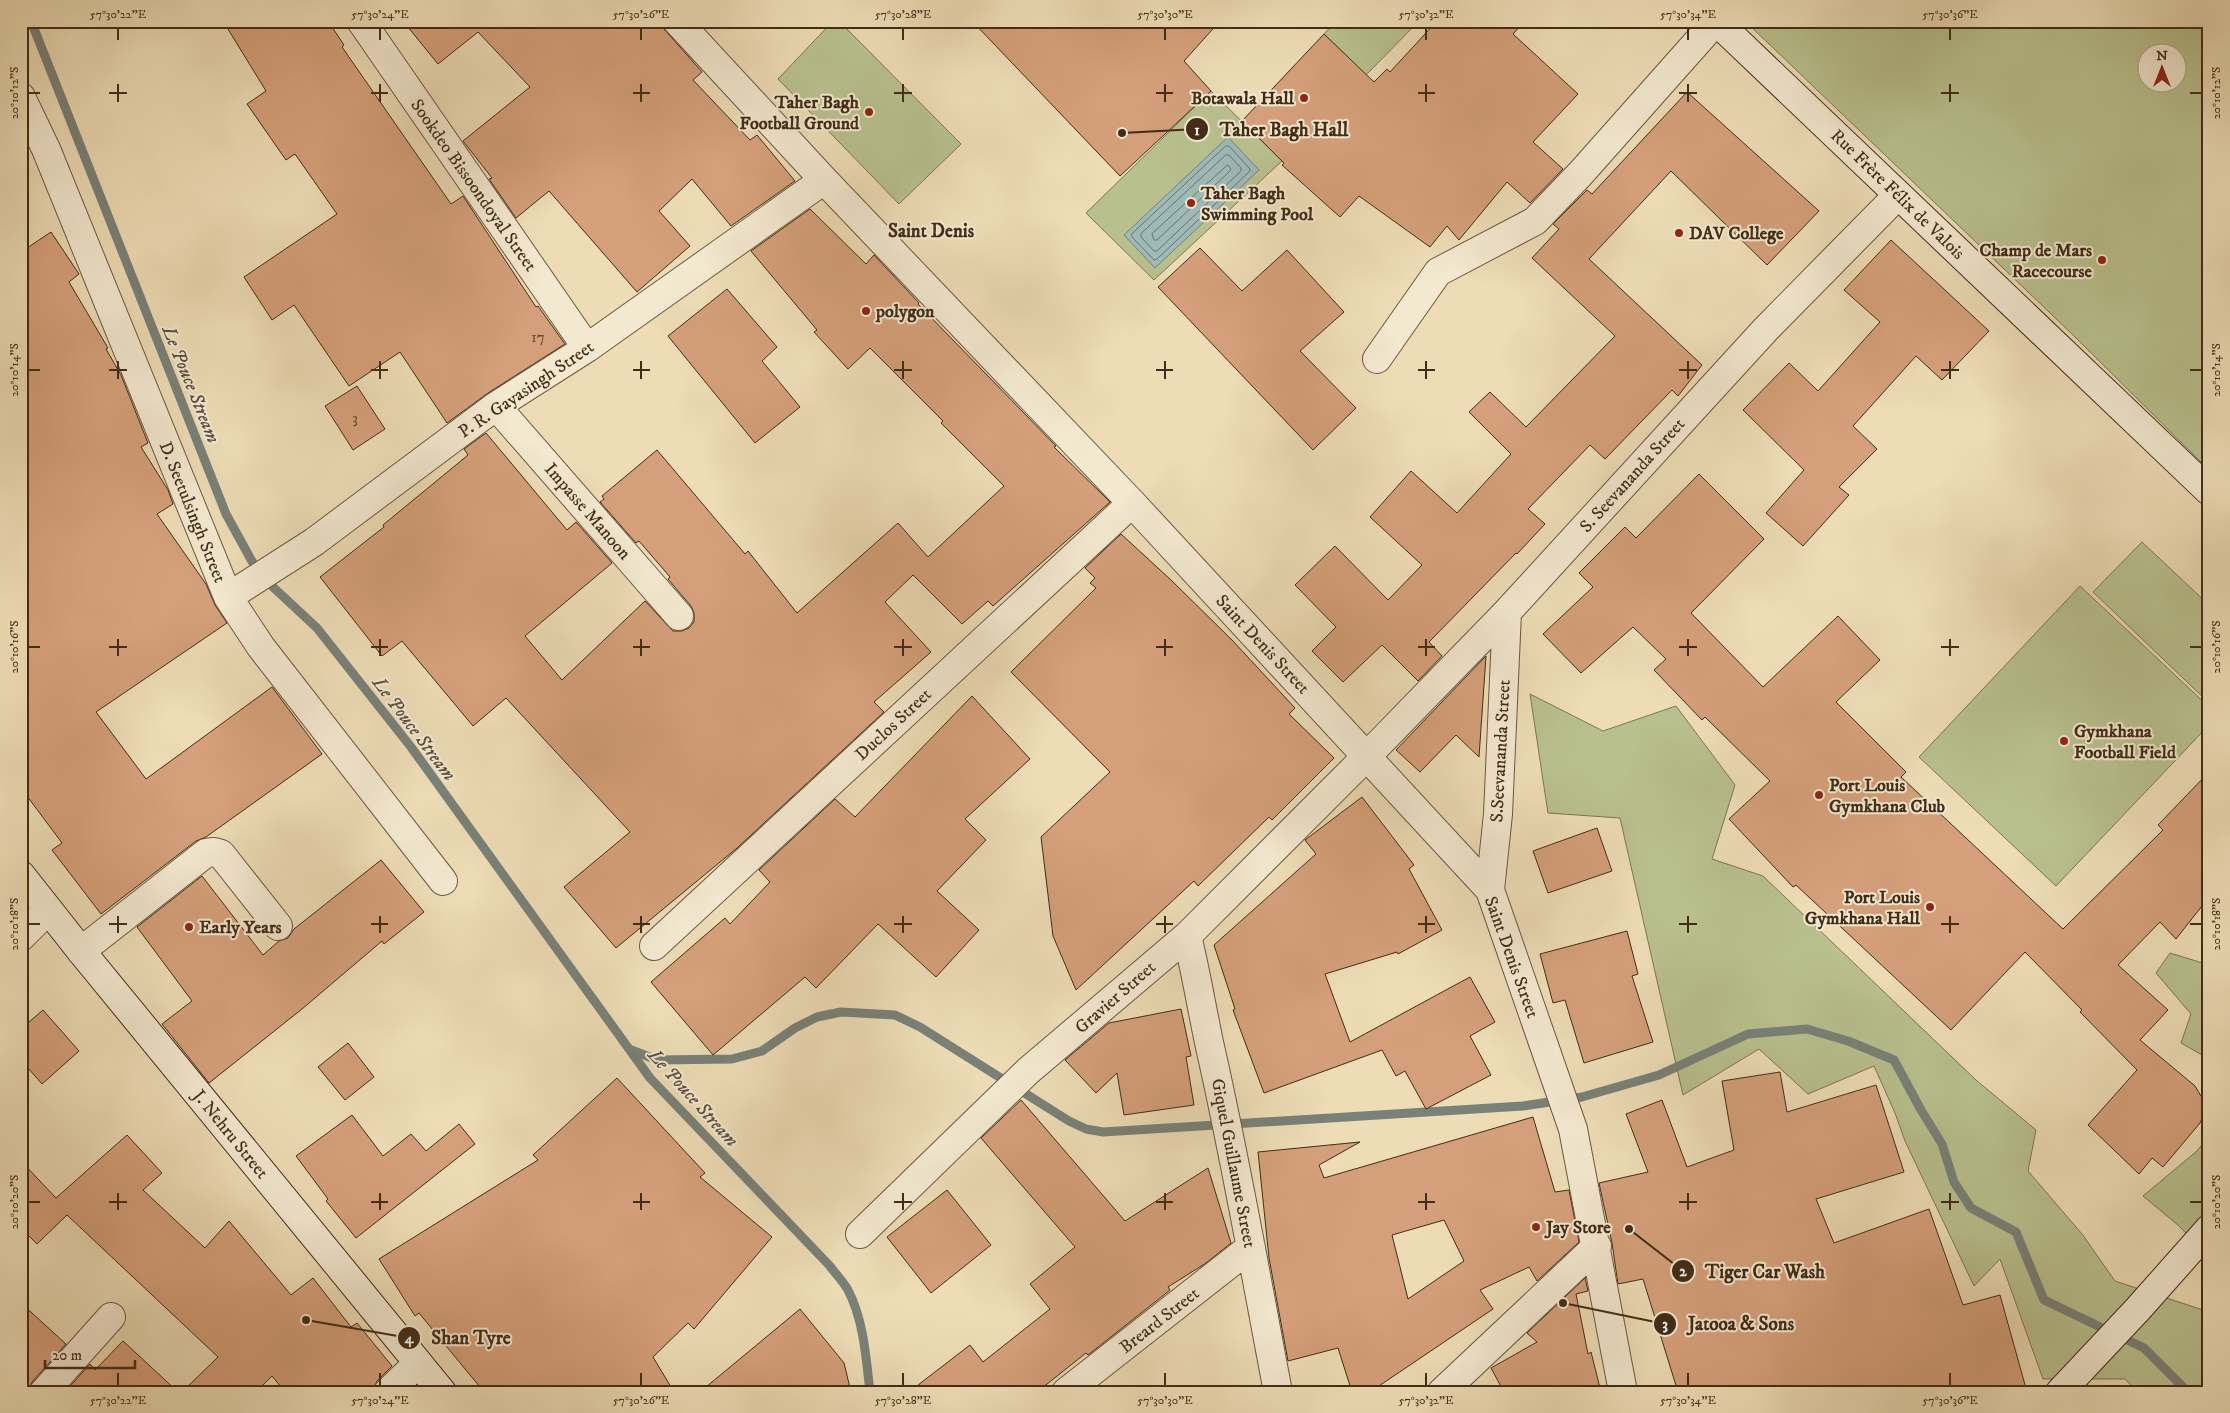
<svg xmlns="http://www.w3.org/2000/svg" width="2230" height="1413" viewBox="0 0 2230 1413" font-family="'IM FELL DW Pica',serif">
<rect width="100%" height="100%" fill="#eddcb6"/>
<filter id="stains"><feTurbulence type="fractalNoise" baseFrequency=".004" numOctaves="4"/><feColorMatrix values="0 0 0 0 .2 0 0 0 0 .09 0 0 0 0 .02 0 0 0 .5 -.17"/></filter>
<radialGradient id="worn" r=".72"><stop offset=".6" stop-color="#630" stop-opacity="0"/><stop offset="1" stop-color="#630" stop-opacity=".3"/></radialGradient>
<path fill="#b8c08e" stroke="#7d7652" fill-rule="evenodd" d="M 833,21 L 839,21 L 961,144 L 899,204 L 778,79 Z
M 1336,21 L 1419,21 L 1366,75 L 1324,34 Z
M 1745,21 L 2209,21 L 2209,470 L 2073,335 ZM 2178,52 L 2178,82 L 2148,82 L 2148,52 Z
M 1211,91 L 1282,161 L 1154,280 L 1086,213 Z
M 2142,542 L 2209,605 L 2208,702 L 2093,592 Z
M 2080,586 L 2209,707 L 2209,725 L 2056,886 L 1919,757 Z
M 1530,694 L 1603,731 L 1676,706 L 1735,785 L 1712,859 L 1763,876 L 1976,1080 L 2036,1130 L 2028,1171 L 2082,1234 L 2115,1281 L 2209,1312 L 2209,1392 L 2137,1392 L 2125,1379 L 2043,1379 L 2000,1259 L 1974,1286 L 1905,1141 L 1895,1113 L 1874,1066 L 1808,1094 L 1759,1049 L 1683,1095 L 1620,818 L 1548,813 Z
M 2170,953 L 2209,965 L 2209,1059 L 2181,1043 L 2191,1014 L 2156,973 Z
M 2209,1136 L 2209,1257 L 2178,1225 L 2143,1196 L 2197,1151 Z"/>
<path fill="#9db9b8" stroke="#798178" d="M 1228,137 L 1259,170 L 1155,268 L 1124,235 Z"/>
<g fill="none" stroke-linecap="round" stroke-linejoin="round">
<path stroke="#707268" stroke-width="1" d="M 1226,146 L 1229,146 L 1250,169 L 1250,171 L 1157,259 L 1154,260 L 1132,237 L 1132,234 Z
M 1226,155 L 1229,155 L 1241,168 L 1241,171 L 1157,251 L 1154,251 L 1141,237 L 1141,234 Z
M 1228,165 L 1231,169 L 1230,171 L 1157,240 L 1154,240 L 1152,234 Z"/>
<path stroke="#798178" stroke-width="9" d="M 31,21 L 226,514 L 259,574 L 317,628 L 411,747 L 650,1078 L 829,1265 C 835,1273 843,1281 848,1290 C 864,1321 866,1358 870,1392
M 629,1049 L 657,1060 L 732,1059 L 762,1051 L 795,1028 L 817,1017 L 841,1012 L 895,1015 L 920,1027 L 1069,1121 L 1086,1129 L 1103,1132 L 1523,1106 L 1582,1097 L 1659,1075 L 1748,1034 L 1807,1029 L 1848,1041 L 1894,1060 L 1921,1110 L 1942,1144 L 1954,1182 L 1971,1208 L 2016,1232 L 2044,1300 L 2144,1348 L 2188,1392"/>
</g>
<path fill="#d49f7a" stroke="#422c17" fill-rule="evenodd" d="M 223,21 L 328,21 L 344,45 L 342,47 L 451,204 L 463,196 L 536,307 L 538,306 L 565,344 L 488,393 L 447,423 L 400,352 L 349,386 L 294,305 L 272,320 L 244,277 L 337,214 L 295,154 L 286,160 L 247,104 L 266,91 Z
M 403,21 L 657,21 L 702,72 L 693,80 L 750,140 L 757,135 L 795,181 L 731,226 L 692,179 L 659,211 L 690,246 L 637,292 L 549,191 L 516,218 L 489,179 L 492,178 L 463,141 L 530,87 L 478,32 L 438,64 Z
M 972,21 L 1220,21 L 1184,61 L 1211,91 L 1120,176 Z
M 1437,21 L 1525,21 L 1513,34 L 1578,94 L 1533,142 L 1563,169 L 1530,203 L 1507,182 L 1459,240 L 1447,226 L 1430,247 L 1359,196 L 1340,217 L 1282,165 L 1284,163 L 1242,121 L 1324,34 L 1374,82 L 1387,69 L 1390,72 Z
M 1687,92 L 1819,211 L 1767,265 L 1671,171 L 1589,259 L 1702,365 L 1678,396 L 1672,390 L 1605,459 L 1590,445 L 1528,509 L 1545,524 L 1517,554 L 1516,553 L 1429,642 L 1442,656 L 1418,681 L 1382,645 L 1343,682 L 1312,651 L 1336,627 L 1295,585 L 1335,546 L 1388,600 L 1422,565 L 1370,517 L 1411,471 L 1457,513 L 1511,454 L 1469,412 L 1490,392 L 1526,427 L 1615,336 L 1532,258 L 1559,229 L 1553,224 L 1587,190 L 1592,194 Z
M 810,209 L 866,264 L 874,255 L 919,303 L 918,304 L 1056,446 L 1054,447 L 1110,502 L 993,606 L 988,601 L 962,624 L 913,575 L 885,602 L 931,652 L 874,702 L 884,712 L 737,848 L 616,948 L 564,887 L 630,832 L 506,698 L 473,726 L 402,641 L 382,656 L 320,577 L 384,527 L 383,525 L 468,455 L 464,449 L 486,433 L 567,530 L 576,522 L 612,563 L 525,636 L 562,680 L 645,601 L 673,631 L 682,631 L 689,628 L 694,622 L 694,613 L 691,606 L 668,579 L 670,577 L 639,541 L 636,543 L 600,502 L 604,499 L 602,496 L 657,450 L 745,554 L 748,551 L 797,613 L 898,523 L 928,557 L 1004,486 L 941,423 L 943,421 L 870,348 L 848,369 L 814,332 L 817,330 L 751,251 Z
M 51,232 L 79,274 L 69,282 L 108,348 L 106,349 L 121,375 L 148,443 L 141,447 L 168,490 L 173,504 L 157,514 L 206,584 L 215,605 L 227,623 L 96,712 L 146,779 L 272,687 L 322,754 L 206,837 L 196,841 L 101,914 L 52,850 L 62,843 L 21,788 L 21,252 Z
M 1891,240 L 1989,331 L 1942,380 L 1916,356 L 1853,426 L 1877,449 L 1839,487 L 1849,495 L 1803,546 L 1766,513 L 1804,470 L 1743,410 L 1789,363 L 1818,391 L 1880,322 L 1844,290 Z
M 1200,248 L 1242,291 L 1287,250 L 1344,312 L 1300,351 L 1356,408 L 1313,450 L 1158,287 Z
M 727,289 L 777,347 L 762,361 L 800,407 L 755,443 L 668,336 Z
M 357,386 L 385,429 L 353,450 L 325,406 Z
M 1699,474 L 1764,539 L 1691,613 L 1763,687 L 1838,616 L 1880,660 L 1836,702 L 1906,772 L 1901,777 L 2063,929 L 2163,830 L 2158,825 L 2209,772 L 2209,897 L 2176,939 L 2160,922 L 2118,965 L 2168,1010 L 2140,1040 L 2195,1086 L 2204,1101 L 2206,1110 L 2200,1123 L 2163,1167 L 2152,1158 L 2139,1174 L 2088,1125 L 2137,1070 L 2080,1012 L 2082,1010 L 2025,952 L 1951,1030 L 1796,885 L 1793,887 L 1729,819 L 1770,781 L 1705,717 L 1702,720 L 1654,670 L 1666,659 L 1633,627 L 1581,673 L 1543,634 L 1593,587 L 1579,573 L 1625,527 L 1636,538 Z
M 1121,534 L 1171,580 L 1232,640 L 1295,708 L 1289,714 L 1334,758 L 1272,820 L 1269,817 L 1198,886 L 1194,881 L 1076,990 L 1053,936 L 1041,837 L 1110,772 L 1011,672 L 1096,588 L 1090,583 L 1095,578 L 1085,568 Z
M 1486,656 L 1479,757 L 1456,735 L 1420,772 L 1396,750 Z
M 972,696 L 1030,759 L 965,819 L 986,840 L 937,891 L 979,930 L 936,977 L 878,924 L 816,988 L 805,977 L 713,1055 L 651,982 L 725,918 L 730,924 L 770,882 L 759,870 L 835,799 L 855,817 Z
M 1362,797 L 1414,865 L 1409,869 L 1442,930 L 1398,954 L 1397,952 L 1325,974 L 1350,1042 L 1470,977 L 1495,1022 L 1470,1036 L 1491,1075 L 1426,1109 L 1405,1071 L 1396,1076 L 1382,1050 L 1264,1093 L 1233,1010 L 1235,1009 L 1214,945 L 1316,854 L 1305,840 Z
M 1597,828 L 1612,871 L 1548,893 L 1533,851 Z
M 381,860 L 424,912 L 384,944 L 382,941 L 302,1009 L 209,1083 L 162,1024 L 192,1001 L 137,927 L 202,876 L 263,955 L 279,941 L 288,938 L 294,929 Z
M 1627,931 L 1638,974 L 1632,976 L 1653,1042 L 1584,1063 L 1565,1000 L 1553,1003 L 1540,954 Z
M 1181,1009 L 1191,1056 L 1186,1057 L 1194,1105 L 1124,1115 L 1117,1073 L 1096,1093 L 1065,1060 L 1109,1023 Z
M 43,1010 L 79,1051 L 42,1084 L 21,1060 L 21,1029 Z
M 348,1043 L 374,1077 L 345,1100 L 318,1067 Z
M 1780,1072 L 1787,1112 L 1876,1085 L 1904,1172 L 1816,1199 L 1834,1243 L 1929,1209 L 1963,1305 L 2000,1295 L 2027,1392 L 1678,1392 L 1643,1279 L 1618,1284 L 1612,1243 L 1599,1183 L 1648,1172 L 1626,1114 L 1662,1100 L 1687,1167 L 1734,1150 L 1722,1081 Z
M 617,1078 L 705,1173 L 700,1177 L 772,1237 L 694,1329 L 688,1323 L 653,1357 L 674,1392 L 484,1392 L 419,1313 L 415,1316 L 379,1259 L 538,1160 L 533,1155 Z
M 1021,1100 L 1125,1221 L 1208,1168 L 1231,1243 L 1206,1263 L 1168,1287 L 1170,1290 L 1088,1355 L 1086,1353 L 1037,1392 L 909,1392 L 970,1345 L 983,1362 L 1050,1309 L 1030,1284 L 1075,1247 L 981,1138 Z
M 352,1115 L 383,1156 L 411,1134 L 426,1151 L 459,1124 L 475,1144 L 356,1238 L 326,1201 L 328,1199 L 296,1156 Z
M 1533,1117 L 1555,1192 L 1569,1190 L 1579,1242 L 1537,1281 L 1529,1267 L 1480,1290 L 1493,1309 L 1370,1392 L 1352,1392 L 1338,1348 L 1288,1361 L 1269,1258 L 1258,1152 L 1360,1142 L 1319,1165 L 1324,1178 ZM 1444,1220 L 1464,1261 L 1408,1299 L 1392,1235 Z
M 127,1135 L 162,1173 L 143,1190 L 205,1248 L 229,1221 L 291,1295 L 313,1278 L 351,1327 L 357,1323 L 392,1366 L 377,1381 L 373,1392 L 285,1392 L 272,1376 L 256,1392 L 182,1392 L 218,1357 L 67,1215 L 37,1244 L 21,1228 L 21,1161 L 56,1198 Z
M 947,1190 L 991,1245 L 931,1293 L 887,1237 Z
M 1585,1278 L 1588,1291 L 1576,1294 L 1588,1354 L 1591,1352 L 1601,1392 L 1504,1392 L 1491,1368 L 1537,1342 L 1527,1333 Z
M 21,1303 L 66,1344 L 32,1382 L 29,1392 L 21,1392 Z
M 800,1309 L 844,1363 L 851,1392 L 700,1392 Z
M 123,1341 L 178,1392 L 65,1392 L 90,1364 L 95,1370 Z"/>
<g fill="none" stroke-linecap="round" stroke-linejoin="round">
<defs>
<path id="street" d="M 361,21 L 587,348
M 677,21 L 824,180 L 1132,503 L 1490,890 L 1573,1129 L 1623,1392
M 21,97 L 46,149 L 228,597 L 261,647 L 443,881
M 1377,359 L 1438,272 L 1535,221 L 1581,173 L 1716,21
M 496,406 L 679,616
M 228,597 L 314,542 L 496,406 L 587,348 L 824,180
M 1490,890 L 1498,814 L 1507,612
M 1187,936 C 1196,972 1202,1010 1210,1047 C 1236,1161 1256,1277 1278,1392
M 21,937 L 48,910
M 654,946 L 1132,503
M 81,951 L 206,853 L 214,852 L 221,854 L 278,926
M 860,1234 L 1028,1071 L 1187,936 L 1367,756 L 1507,612 L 1766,329 L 1898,195
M 44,1392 L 111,1317
M 388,1392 L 418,1363
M 1066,1392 L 1251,1247
M 1442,1392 L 1597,1246"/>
<path id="secondary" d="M 1716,21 L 2209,491
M 21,875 L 81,951 L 442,1392
M 2060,1392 L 2138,1309 L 2209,1229"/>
</defs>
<use href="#street" stroke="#6d583f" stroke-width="30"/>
<use href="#secondary" stroke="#422c17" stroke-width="30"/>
<use href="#street" stroke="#f3e8d0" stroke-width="28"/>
<use href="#secondary" stroke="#f3e8d0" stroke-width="28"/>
</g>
<path fill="none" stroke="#422c17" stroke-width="2" d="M 118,28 L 118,40M 380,28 L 380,40M 641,28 L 641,40M 903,28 L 903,40M 1165,28 L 1165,40M 1426,28 L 1426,40M 1688,28 L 1688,40M 1950,28 L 1950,40M 118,84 L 118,102M 380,84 L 380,102M 641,84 L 641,102M 903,84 L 903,102M 1165,84 L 1165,102M 1426,84 L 1426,102M 1688,84 L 1688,102M 1950,84 L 1950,102M 28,93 L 40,93M 109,93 L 127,93M 371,93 L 388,93M 633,93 L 650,93M 894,93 L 912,93M 1156,93 L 1173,93M 1418,93 L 1435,93M 1679,93 L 1697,93M 1941,93 L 1959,93M 2190,93 L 2202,93M 118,361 L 118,379M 380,361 L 380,379M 641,361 L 641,379M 903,361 L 903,379M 1165,361 L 1165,379M 1426,361 L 1426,379M 1688,361 L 1688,379M 1950,361 L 1950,379M 28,370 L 40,370M 109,370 L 127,370M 371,370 L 388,370M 633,370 L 650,370M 894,370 L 912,370M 1156,370 L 1173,370M 1418,370 L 1435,370M 1679,370 L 1697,370M 1941,370 L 1959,370M 2190,370 L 2202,370M 118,639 L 118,656M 380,639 L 380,656M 641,639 L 641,656M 903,639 L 903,656M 1165,639 L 1165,656M 1426,639 L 1426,656M 1688,639 L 1688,656M 1950,639 L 1950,656M 28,647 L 40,647M 109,647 L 127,647M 371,647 L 388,647M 633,647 L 650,647M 894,647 L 912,647M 1156,647 L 1173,647M 1418,647 L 1435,647M 1679,647 L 1697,647M 1941,647 L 1959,647M 2190,647 L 2202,647M 118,916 L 118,933M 380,916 L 380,933M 641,916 L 641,933M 903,916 L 903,933M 1165,916 L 1165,933M 1426,916 L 1426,933M 1688,916 L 1688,933M 1950,916 L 1950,933M 28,924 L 40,924M 109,924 L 127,924M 371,924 L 388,924M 633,924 L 650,924M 894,924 L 912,924M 1156,924 L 1173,924M 1418,924 L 1435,924M 1679,924 L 1697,924M 1941,924 L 1959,924M 2190,924 L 2202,924M 118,1193 L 118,1210M 380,1193 L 380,1210M 641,1193 L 641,1210M 903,1193 L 903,1210M 1165,1193 L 1165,1210M 1426,1193 L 1426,1210M 1688,1193 L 1688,1210M 1950,1193 L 1950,1210M 28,1202 L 40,1202M 109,1202 L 127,1202M 371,1202 L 388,1202M 633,1202 L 650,1202M 894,1202 L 912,1202M 1156,1202 L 1173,1202M 1418,1202 L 1435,1202M 1679,1202 L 1697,1202M 1941,1202 L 1959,1202M 2190,1202 L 2202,1202M 118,1373 L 118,1386M 380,1373 L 380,1386M 641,1373 L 641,1386M 903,1373 L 903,1386M 1165,1373 L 1165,1386M 1426,1373 L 1426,1386M 1688,1373 L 1688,1386M 1950,1373 L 1950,1386"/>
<g fill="#8f2418" stroke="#f3e8d0" stroke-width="2">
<circle cx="1304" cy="98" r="5"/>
<circle cx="869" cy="112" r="5"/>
<circle cx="1191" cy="203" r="5"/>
<circle cx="1679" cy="233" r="5"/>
<circle cx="2102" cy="260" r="5"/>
<circle cx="866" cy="311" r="5"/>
<circle cx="2064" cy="741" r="5"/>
<circle cx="1819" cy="795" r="5"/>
<circle cx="1930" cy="907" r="5"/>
<circle cx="189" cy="927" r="5"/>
<circle cx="1536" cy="1227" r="5"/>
</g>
<g text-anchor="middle" stroke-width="4" stroke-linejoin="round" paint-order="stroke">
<g font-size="15" fill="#664930">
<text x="538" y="342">17</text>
<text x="355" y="423">3</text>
</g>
<g font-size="18" font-weight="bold" fill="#422c17" stroke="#f3e8d0" text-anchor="start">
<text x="1294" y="104" text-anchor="end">Botawala Hall</text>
<text x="859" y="108" text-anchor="end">Taher Bagh<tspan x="859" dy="21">Football Ground</tspan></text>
<text x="1201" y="199">Taher Bagh<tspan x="1201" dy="21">Swimming Pool</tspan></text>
<text x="1689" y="239">DAV College</text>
<text x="2092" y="256" text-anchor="end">Champ de Mars<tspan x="2092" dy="21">Racecourse</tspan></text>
<text x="876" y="317">polygon</text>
<text x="2074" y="737">Gymkhana<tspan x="2074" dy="21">Football Field</tspan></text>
<text x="1829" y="791">Port Louis<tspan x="1829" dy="21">Gymkhana Club</tspan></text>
<text x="1920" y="903" text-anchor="end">Port Louis<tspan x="1920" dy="21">Gymkhana Hall</tspan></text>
<text x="199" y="933">Early Years</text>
<text x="1546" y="1233">Jay Store</text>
</g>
<g font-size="18" fill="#422c17" stroke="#f3e8d0">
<text transform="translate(474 185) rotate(55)" y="6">Sookdeo Bissoondoyal Street</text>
<text transform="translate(1898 194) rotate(44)" y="6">Rue Frère Félix de Valois</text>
<text transform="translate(526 389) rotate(-34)" y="6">P. R. Gayasingh Street</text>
<text transform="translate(1632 475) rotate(-48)" y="6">S. Seevananda Street</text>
<text transform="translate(588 511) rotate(49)" y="6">Impasse Manoon</text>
<text transform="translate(193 512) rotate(68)" y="6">D. Seetulsingh Street</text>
<text transform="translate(1263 644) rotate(47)" y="6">Saint Denis Street</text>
<text transform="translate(893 724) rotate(-43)" y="6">Duclos Street</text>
<text transform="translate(1500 751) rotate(-87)" y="6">S.Seevananda Street</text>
<text transform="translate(1512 957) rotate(70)" y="6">Saint Denis Street</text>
<text transform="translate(1115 997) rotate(-41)" y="6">Gravier Street</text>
<text transform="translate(231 1134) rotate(51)" y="6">J. Nehru Street</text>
<text transform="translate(1234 1163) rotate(79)" y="6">Giquel Guillaume Street</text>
<text transform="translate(1159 1320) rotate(-38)" y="6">Breard Street</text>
</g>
<g font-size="19" font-weight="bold" fill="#422c17" stroke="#f3e8d0">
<text x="931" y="237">Saint Denis</text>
</g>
<g font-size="19" font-style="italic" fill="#594f3f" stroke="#f3e8d0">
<text transform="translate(192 384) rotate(68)" y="7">Le Pouce Stream</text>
<text transform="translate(415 728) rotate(53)" y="7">Le Pouce Stream</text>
<text transform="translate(694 1097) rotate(48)" y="7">Le Pouce Stream</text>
</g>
</g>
<path fill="none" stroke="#422c17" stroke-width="2" d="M1122 133L1197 129M1629 1229L1683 1271M1563 1303L1665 1324M306 1320L409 1338"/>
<g fill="#422c17" stroke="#f3e8d0" stroke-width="2">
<circle cx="1122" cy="133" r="5"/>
<circle cx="1629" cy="1229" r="5"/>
<circle cx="1563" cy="1303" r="5"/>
<circle cx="306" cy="1320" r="5"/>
<circle cx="1197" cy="129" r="12"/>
<circle cx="1683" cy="1271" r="12"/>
<circle cx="1665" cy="1324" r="12"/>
<circle cx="409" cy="1338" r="12"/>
</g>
<g font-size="15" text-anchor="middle" font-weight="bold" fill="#fff">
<text x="1197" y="135">1</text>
<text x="1683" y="1276">2</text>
<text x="1665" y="1329">3</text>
<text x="409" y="1343">4</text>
</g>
<g font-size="19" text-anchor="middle" font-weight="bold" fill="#422c17" stroke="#f3e8d0" stroke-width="4" stroke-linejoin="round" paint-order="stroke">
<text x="1284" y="136">Taher Bagh Hall</text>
<text x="1765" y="1278">Tiger Car Wash</text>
<text x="1741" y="1330">Jatooa &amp; Sons</text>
<text x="471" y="1344">Shan Tyre</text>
</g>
<rect width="2230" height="1413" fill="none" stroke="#eddcb6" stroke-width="55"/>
<g transform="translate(2162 68)"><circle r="24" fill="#f3e8d0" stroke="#ac9d86"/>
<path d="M0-4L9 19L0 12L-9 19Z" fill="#8f2418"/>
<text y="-8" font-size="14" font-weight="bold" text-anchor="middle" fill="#422c17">N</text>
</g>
<path d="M45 1360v8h90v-8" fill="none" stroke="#422c17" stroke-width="2.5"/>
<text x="52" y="1360" font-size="15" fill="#422c17" stroke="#f3e8d0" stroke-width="4" paint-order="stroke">20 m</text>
<rect x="28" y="28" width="2174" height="1358" fill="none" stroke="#422c17" stroke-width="2"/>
<g font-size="12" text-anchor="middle" fill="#422c17">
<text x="118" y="18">57°30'22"E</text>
<text x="380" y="18">57°30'24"E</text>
<text x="641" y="18">57°30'26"E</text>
<text x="903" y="18">57°30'28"E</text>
<text x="1165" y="18">57°30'30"E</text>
<text x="1426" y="18">57°30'32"E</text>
<text x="1688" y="18">57°30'34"E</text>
<text x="1950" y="18">57°30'36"E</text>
<text transform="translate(14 93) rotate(-90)" y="4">20°10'12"S</text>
<text transform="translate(2216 93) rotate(-90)" y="4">20°10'12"S</text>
<text transform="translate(14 370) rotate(-90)" y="4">20°10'14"S</text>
<text transform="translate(2216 370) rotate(-90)" y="4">20°10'14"S</text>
<text transform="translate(14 647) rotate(-90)" y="4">20°10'16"S</text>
<text transform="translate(2216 647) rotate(-90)" y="4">20°10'16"S</text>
<text transform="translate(14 924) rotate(-90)" y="4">20°10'18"S</text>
<text transform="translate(2216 924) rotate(-90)" y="4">20°10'18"S</text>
<text transform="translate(14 1202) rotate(-90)" y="4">20°10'20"S</text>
<text transform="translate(2216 1202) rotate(-90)" y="4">20°10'20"S</text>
<text x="118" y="1404">57°30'22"E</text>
<text x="380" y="1404">57°30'24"E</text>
<text x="641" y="1404">57°30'26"E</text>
<text x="903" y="1404">57°30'28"E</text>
<text x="1165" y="1404">57°30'30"E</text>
<text x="1426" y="1404">57°30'32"E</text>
<text x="1688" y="1404">57°30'34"E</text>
<text x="1950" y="1404">57°30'36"E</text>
</g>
<rect width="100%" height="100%" filter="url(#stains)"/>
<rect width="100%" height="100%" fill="url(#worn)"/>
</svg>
